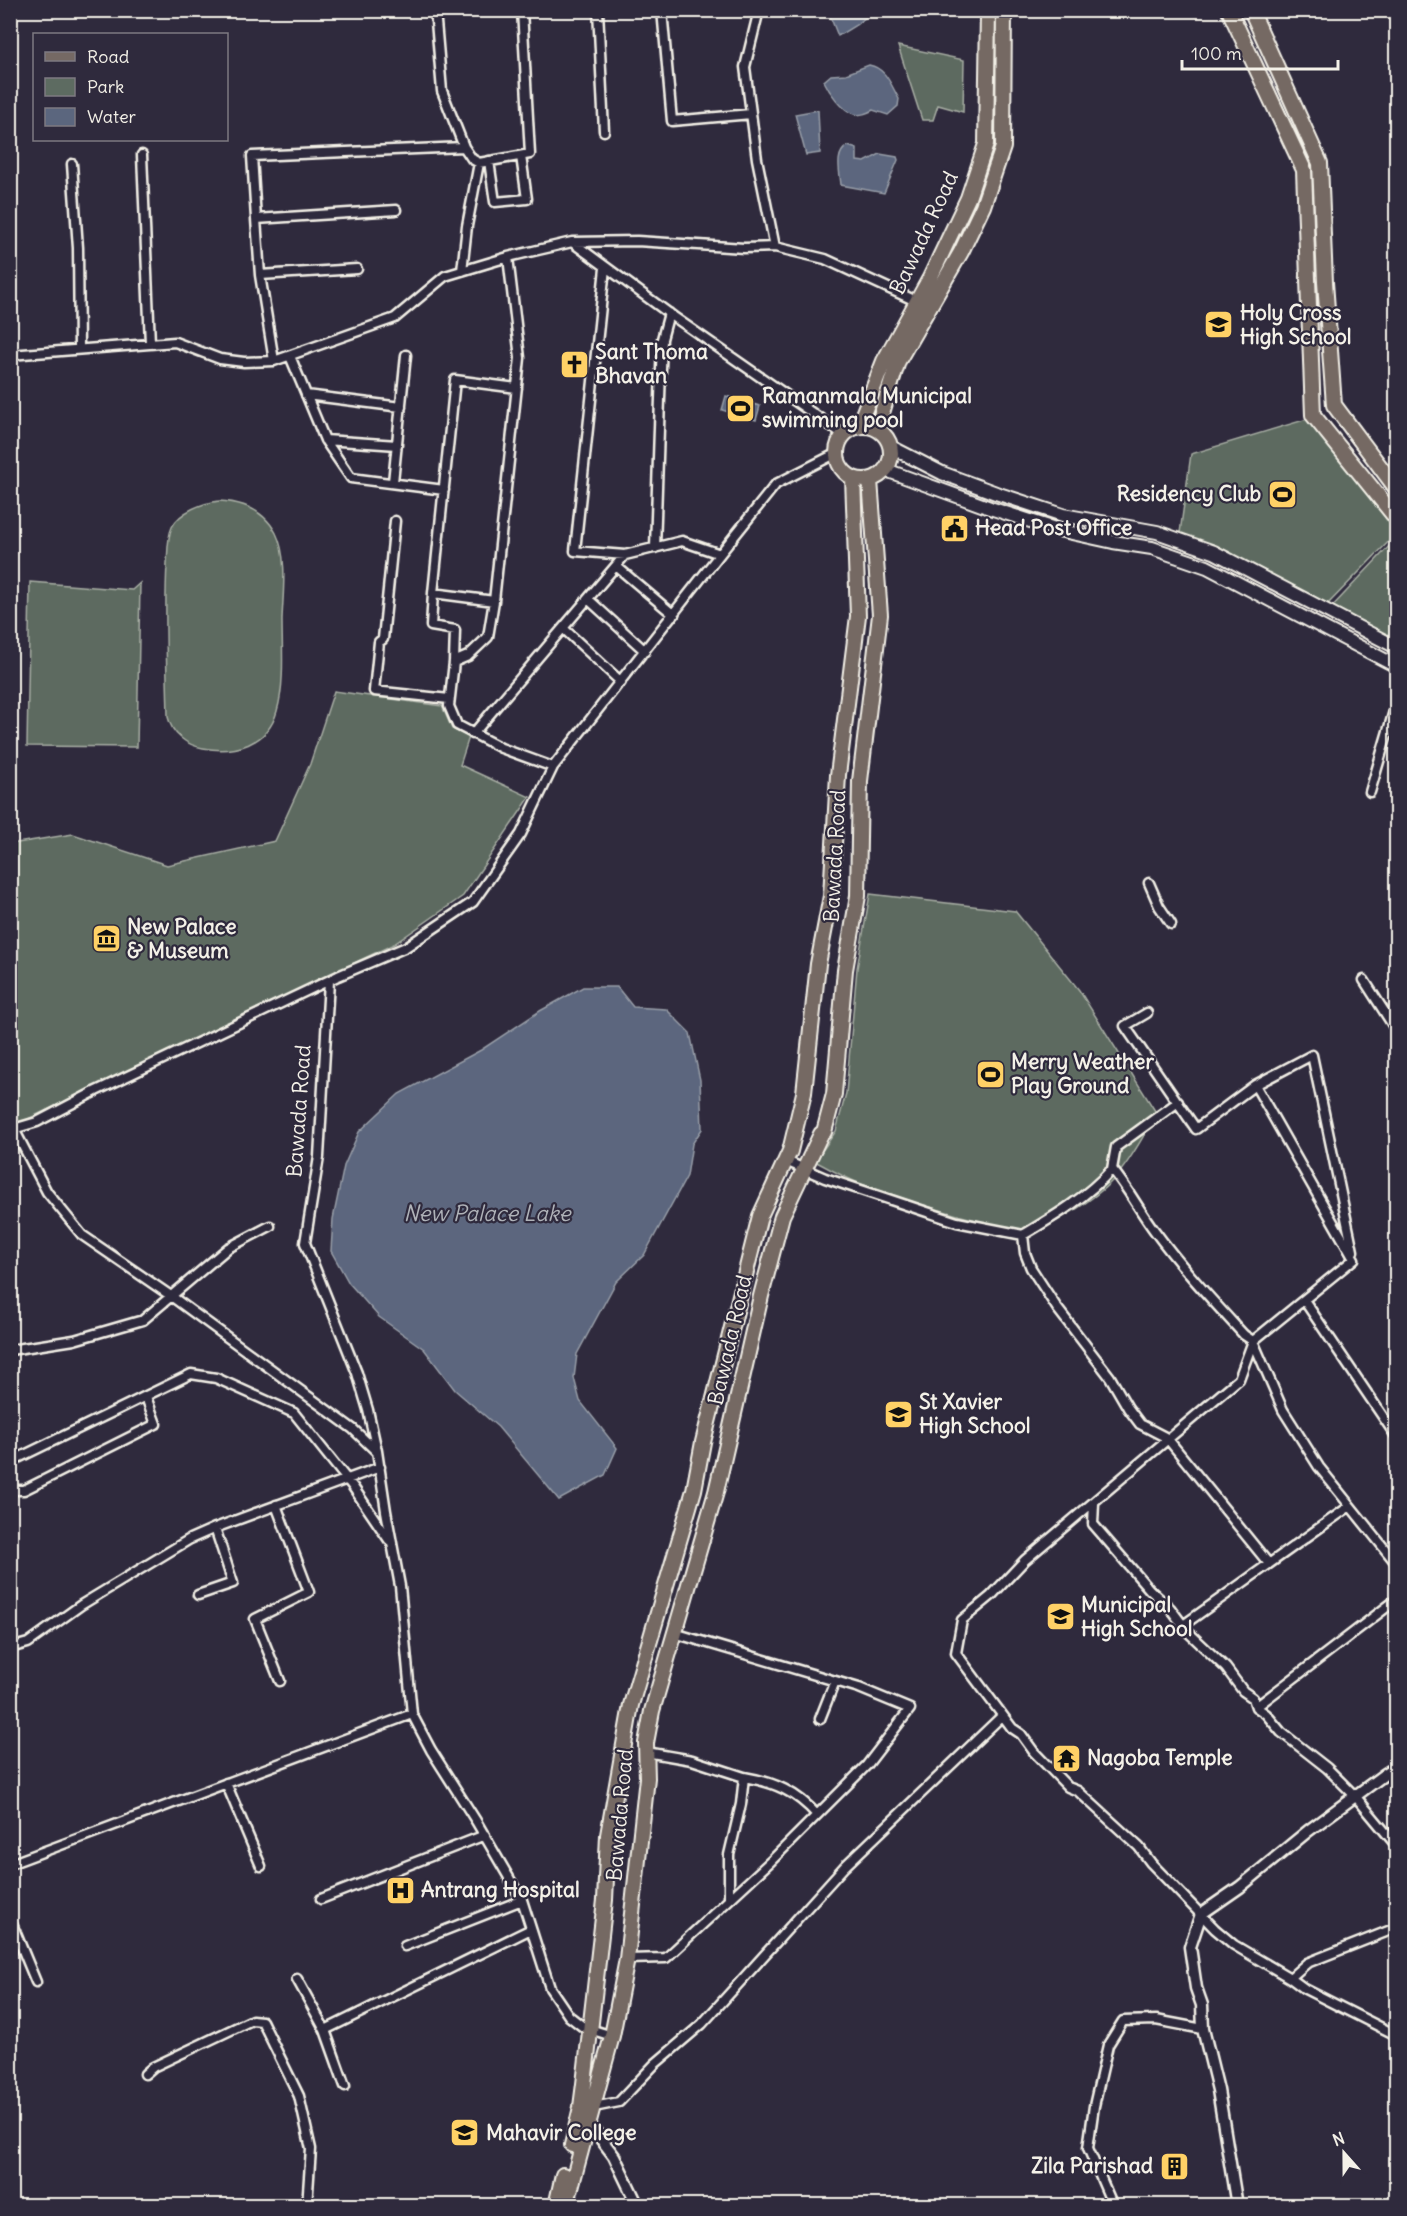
<svg xmlns="http://www.w3.org/2000/svg" width="1407" height="2216" viewBox="0 0 1407 2216" font-family="Delius,sans-serif">
<rect width="100%" height="100%" fill="#2f2a3d"/>
<filter id="ink" filterUnits="userSpaceOnUse"><feTurbulence type="fractalNoise" baseFrequency=".0167" numOctaves="2"/><feDisplacementMap in="SourceGraphic" scale="12" xChannelSelector="R" yChannelSelector="G"/><feConvolveMatrix kernelMatrix="1 2 1 2 8 2 1 2 1" color-interpolation-filters="sRGB"/></filter>
<g filter="url(#ink)">
<path fill="#5d6b61" stroke="#a8aea4" stroke-width="1.5" d="M 898,46 L 964,60 L 963,112 L 938,105 L 933,120 L 922,120 Z
M 1314,417 L 1396,516 L 1396,534 L 1323,609 L 1179,540 L 1191,454 Z
M 219,501 C 243,502 264,510 276,533 C 288,557 283,593 282,619 C 282,648 285,684 277,711 C 268,745 234,754 203,748 C 186,745 172,734 168,717 C 167,666 164,615 167,564 C 168,552 167,538 172,527 C 180,511 203,503 219,501 Z
M 1396,539 L 1396,647 L 1328,611 Z
M 30,582 L 132,590 L 140,583 L 137,747 L 27,746 Z
M 334,691 L 442,706 L 452,729 L 469,737 L 460,765 L 530,797 L 463,896 L 394,944 L 26,1120 L 11,1124 L 11,844 L 73,834 L 167,865 L 275,841 L 310,764 Z
M 870,894 L 1015,911 L 1079,990 L 1157,1114 C 1142,1137 1129,1165 1109,1184 C 1088,1204 1060,1219 1034,1234 C 975,1221 914,1204 856,1182 C 842,1176 828,1168 815,1161 L 836,1131 L 846,1093 L 857,968 Z"/>
<path fill="#5b667e" stroke="#989ea8" stroke-width="1.5" d="M 828,11 L 874,11 L 856,25 L 838,36 Z
M 869,65 C 886,68 891,85 899,99 L 898,106 L 888,115 L 873,110 C 867,113 861,116 854,114 C 842,110 829,92 824,81 L 831,75 L 846,74 Z
M 818,110 L 820,153 L 806,155 L 795,114 Z
M 848,146 L 857,149 L 857,161 L 865,162 L 880,154 L 897,157 L 898,160 L 884,193 L 841,185 C 840,172 834,153 848,146 Z
M 726,396 L 760,406 L 756,420 L 722,410 Z
M 583,987 L 617,987 L 633,1007 L 666,1009 L 690,1033 L 700,1080 L 702,1129 L 692,1144 L 687,1176 L 644,1255 L 616,1282 L 577,1354 L 574,1378 L 580,1401 L 617,1448 L 605,1475 L 559,1500 L 498,1427 L 455,1390 L 424,1349 L 379,1317 L 349,1283 L 331,1251 L 333,1219 L 344,1166 L 359,1132 L 399,1094 L 481,1050 L 540,1011 Z"/>
<g fill="none" stroke-linecap="round" stroke-linejoin="round">
<defs>
<path id="minor" d="M 435,10 L 442,91 L 464,147
M 598,10 L 604,131
M 662,10 L 672,121 L 751,114
M 759,10 L 745,67 L 757,159 L 775,247
M 142,155 L 150,343
M 489,161 L 495,202 L 527,199 L 521,156
M 72,164 L 78,248 L 79,349
M 396,210 L 256,219 L 252,156 L 464,147 L 472,159 L 479,163 L 530,154 L 522,10
M 256,219 L 260,275 L 274,361
M 572,242 L 637,241 L 744,248 L 775,247 L 825,259 L 916,301
M 508,257 L 520,358 L 494,601 L 433,593 L 431,626 L 455,630 L 454,662 L 449,706 L 457,725 L 501,748 L 553,767 L 720,554
M 605,268 L 575,551 L 625,555 L 682,541 L 720,554 L 776,484 L 837,453
M 462,271 L 467,226 L 479,163
M 260,275 L 357,269
M 10,355 L 175,342 L 220,359 L 244,362 L 274,361 L 395,318 L 445,276 L 508,257 L 572,242 L 674,317 L 844,435
M 290,356 L 325,440 L 351,478 L 444,490
M 306,395 L 401,407
M 325,440 L 397,445
M 393,482 L 406,355
M 395,521 L 383,639 L 379,642 L 374,691 L 449,699
M 655,548 L 662,339 L 669,313
M 616,566 L 674,615
M 433,593 L 455,380 L 517,388
M 588,599 L 645,651
M 564,629 L 621,682
M 454,662 L 468,656 L 488,637 L 494,601
M 473,734 L 625,555
M 1370,792 L 1396,704
M 1149,883 L 1159,906 L 1171,924
M 1364,980 L 1396,1030
M 329,981 L 319,1157 L 305,1243 L 357,1373 L 368,1410 L 377,1451 L 386,1511 L 400,1586 L 412,1714 L 431,1750 L 476,1821 L 522,1900 L 550,1988 L 569,2016 L 587,2030 L 590,2029 L 612,2036
M 1147,1013 L 1125,1026 L 1196,1129 L 1255,1085 L 1312,1055 L 1353,1251
M 1255,1085 L 1354,1259 L 1253,1341 L 1239,1379 L 1025,1560 L 991,1596 L 962,1620 L 956,1653 L 1012,1728 L 1021,1734 L 1034,1752 L 1068,1787 L 1078,1791 L 1139,1847 L 1151,1863 L 1215,1929 L 1234,1945 L 1290,1978
M 14,1129 L 47,1192 L 82,1235 L 171,1296 L 353,1429 L 376,1451
M 10,1130 L 37,1122 L 96,1091 L 338,976 L 406,947 L 473,902 L 521,834 L 553,767
M 786,1161 L 825,1178 L 957,1222 L 1023,1235 C 1055,1216 1087,1197 1112,1169 C 1128,1188 1139,1210 1154,1230 C 1181,1267 1213,1301 1244,1335 L 1253,1341 L 1283,1410 L 1319,1467 L 1396,1563
M 1112,1169 L 1116,1147 L 1178,1102
M 1023,1235 L 1025,1253 L 1031,1268 L 1057,1308 L 1110,1377 L 1128,1408 L 1140,1424 L 1167,1438 L 1269,1564
M 1304,1300 L 1396,1436
M 10,1350 L 74,1340 L 143,1320 L 228,1248 L 270,1226
M 10,1462 L 191,1374 L 216,1378 L 294,1413 L 353,1487 L 389,1540
M 10,1490 L 24,1490 L 156,1424 L 146,1397
M 1094,1503 L 1093,1524 L 1150,1590 L 1170,1608 L 1188,1632 L 1226,1668 L 1243,1691 L 1253,1698 L 1256,1707 L 1266,1714 L 1281,1732 L 1327,1768 L 1356,1797 L 1396,1845
M 276,1505 L 309,1592 L 255,1619 L 280,1681
M 198,1595 L 233,1583 L 215,1528
M 1182,1626 L 1350,1506
M 10,1648 L 28,1643 L 81,1605 L 190,1539 L 215,1528 L 380,1467
M 1256,1707 L 1396,1600
M 820,1719 L 835,1681
M 646,1752 L 692,1760 L 744,1777
M 226,1783 L 261,1866
M 10,1864 L 412,1714
M 321,1899 L 485,1835
M 729,1899 L 729,1855 L 741,1804 L 744,1777 C 774,1782 797,1792 817,1815
M 10,1919 L 36,1982
M 1396,1928 L 1307,1963 L 1290,1978 L 1305,1989 L 1396,2035
M 405,1946 L 522,1900
M 627,1959 L 666,1958 L 771,1861 L 867,1765 L 910,1709 L 859,1688 L 674,1633
M 297,1979 L 325,2030 L 345,2086
M 325,2030 L 531,1929
M 145,2074 L 153,2067 L 252,2020 L 262,2021 L 299,2096 L 311,2149 L 307,2206
M 589,2108 L 619,2102 L 655,2064 L 702,2024 L 844,1867 L 1002,1716
M 1113,2206 L 1088,2148 L 1094,2106 L 1108,2045 L 1123,2021 L 1156,2020 L 1203,2029"/>
<path id="tertiary" d="M 586,2119 L 614,2156 L 638,2206
M 1237,2206 L 1218,2090 L 1203,2029 L 1202,2005 L 1196,1988 L 1190,1947 L 1201,1914 L 1240,1887 L 1308,1831 L 1385,1774 L 1396,1767"/>
<path id="secondary" d="M 891,447 L 942,473 L 996,493 L 1063,515 L 1157,532 L 1214,552 L 1396,647
M 886,470 L 990,508 L 1058,530 L 1113,542 L 1152,548 L 1207,567 L 1396,666"/>
<path id="primary" d="M 1229,10 L 1304,170 L 1313,415 L 1396,518
M 1251,10 L 1320,163 L 1325,282 L 1334,405 L 1396,488
M837 453a27 27 0 1 1 54 0a27 27 0 1 1-54 0Z
M 858,427 L 884,361 L 930,278 L 968,198 L 986,144 L 988,10
M 877,429 L 898,361 L 961,252 L 983,206 L 1003,147 L 1004,10
M 572,2145 L 581,2107 L 584,2084 L 605,1900 L 608,1835 L 631,1705 L 694,1490 L 703,1442 L 760,1216 L 790,1151 L 804,1093 L 818,964 L 831,896 L 838,775 L 858,616 L 853,478
M 556,2206 L 563,2175
M 566,2206 L 612,2036 L 627,1959 L 647,1778 L 646,1743 L 652,1711 L 716,1492 L 761,1296 L 782,1216 L 821,1134 L 824,1132 L 834,1094 L 845,970 L 858,896 L 860,781 L 880,615 L 870,480"/>
</defs>
<use href="#minor" stroke="#f4f1e8" stroke-width="13"/>
<use href="#tertiary" stroke="#f4f1e8" stroke-width="15"/>
<use href="#secondary" stroke="#f4f1e8" stroke-width="16"/>
<use href="#primary" stroke="#f4f1e8" stroke-width="18"/>
<use href="#minor" stroke="#2f2a3d" stroke-width="8"/>
<use href="#tertiary" stroke="#2f2a3d" stroke-width="10"/>
<use href="#secondary" stroke="#2f2a3d" stroke-width="12"/>
<use href="#primary" stroke="#756964" stroke-width="14"/>
</g>
</g>
<defs>
<symbol id="school-square" viewBox="-11 -11 22 22"><rect x="-9" y="-9" width="18" height="18" rx="4" fill="#ffd166" stroke="#2f2a3d"/><path d="M0-5L7-2L0 1L-7-2ZM-4 1L0 2.5L4 1V4Q0 6-4 4Z" fill="#111"/></symbol>
<symbol id="church-square" viewBox="-11 -11 22 22"><rect x="-9" y="-9" width="18" height="18" rx="4" fill="#ffd166" stroke="#2f2a3d"/><path d="M-1.2-6h2.4v3.5h3.3v2.4h-3.3V6h-2.4V-.1h-3.3v-2.4h3.3Z" fill="#111"/></symbol>
<symbol id="stadium-square" viewBox="-11 -11 22 22"><rect x="-9" y="-9" width="18" height="18" rx="4" fill="#ffd166" stroke="#2f2a3d"/><path d="M0-5a6.5 5 0 1 0 0 10a6.5 5 0 1 0 0-10ZM-3.5-1.8h7v3.6h-7Z" fill="#111"/></symbol>
<symbol id="civic-square" viewBox="-11 -11 22 22"><rect x="-9" y="-9" width="18" height="18" rx="4" fill="#ffd166" stroke="#2f2a3d"/><path d="M-.6-6.5H3V-4.5H.6V-3L4-1V1h2V6H-6V1h2V-1L-.6-3ZM-1.2 2.5V6h2.4V2.5Z" fill="#111"/></symbol>
<symbol id="museum-square" viewBox="-11 -11 22 22"><rect x="-9" y="-9" width="18" height="18" rx="4" fill="#ffd166" stroke="#2f2a3d"/><path d="M0-6L6-3V-2H-6V-3ZM-5-1h2V3h-2ZM-1-1h2V3h-2ZM3-1h2V3H3ZM-6 4H6V6H-6Z" fill="#111"/></symbol>
<symbol id="temple-square" viewBox="-11 -11 22 22"><rect x="-9" y="-9" width="18" height="18" rx="4" fill="#ffd166" stroke="#2f2a3d"/><path d="M0-6L5-2H3V0L6.5 2.5H4V6H1.5V3h-3V6H-4V2.5H-6.5L-3 0V-2H-5Z" fill="#111"/></symbol>
<symbol id="hospital-square" viewBox="-11 -11 22 22"><rect x="-9" y="-9" width="18" height="18" rx="4" fill="#ffd166" stroke="#2f2a3d"/><path d="M-5-5h3v3.5h4V-5h3V5h-3V1.5h-4V5h-3Z" fill="#111"/></symbol>
<symbol id="university-square" viewBox="-11 -11 22 22"><rect x="-9" y="-9" width="18" height="18" rx="4" fill="#ffd166" stroke="#2f2a3d"/><path d="M0-5L7-2L0 1L-7-2ZM-4 1L0 2.5L4 1V4Q0 6-4 4Z" fill="#111"/></symbol>
<symbol id="building-square" viewBox="-11 -11 22 22"><rect x="-9" y="-9" width="18" height="18" rx="4" fill="#ffd166" stroke="#2f2a3d"/><path d="M-4-6H4V6H1V3H-1V6H-4ZM-2.5-4.3h1.7v1.8h-1.7ZM.8-4.3h1.7v1.8H.8ZM-2.5-1h1.7V.8h-1.7ZM.8-1h1.7V.8H.8Z" fill="#111"/></symbol>
</defs>
<g fill-rule="evenodd">
<use href="#school-square" x="1202" y="308" width="33" height="33"/>
<use href="#church-square" x="558" y="348" width="33" height="33"/>
<use href="#stadium-square" x="724" y="392" width="33" height="33"/>
<use href="#stadium-square" x="1266" y="478" width="33" height="33"/>
<use href="#civic-square" x="938" y="512" width="33" height="33"/>
<use href="#museum-square" x="90" y="922" width="33" height="33"/>
<use href="#stadium-square" x="974" y="1058" width="33" height="33"/>
<use href="#school-square" x="882" y="1398" width="33" height="33"/>
<use href="#school-square" x="1044" y="1600" width="33" height="33"/>
<use href="#temple-square" x="1050" y="1742" width="33" height="33"/>
<use href="#hospital-square" x="384" y="1874" width="33" height="33"/>
<use href="#university-square" x="448" y="2116" width="33" height="33"/>
<use href="#building-square" x="1158" y="2150" width="33" height="33"/>
</g>
<g text-anchor="middle" stroke-width="4.5" stroke-linejoin="round" paint-order="stroke">
<g font-size="21" fill="#f4f1e8" stroke="#2f2a3d">
<text transform="translate(924 233) rotate(-65)" y="7">Bawada Road</text>
<text transform="translate(835 856) rotate(-87)" y="7">Bawada Road</text>
<text transform="translate(299 1111) rotate(-86)" y="7">Bawada Road</text>
<text transform="translate(730 1340) rotate(-77)" y="7">Bawada Road</text>
<text transform="translate(620 1815) rotate(-85)" y="7">Bawada Road</text>
</g>
<g font-size="21" font-weight="bold" fill="#f4f1e8" stroke="#2f2a3d" text-anchor="start">
<text x="1240" y="320">Holy Cross<tspan x="1240" dy="24">High School</tspan></text>
<text x="595" y="359">Sant Thoma<tspan x="595" dy="24">Bhavan</tspan></text>
<text x="762" y="403">Ramanmala Municipal<tspan x="762" dy="24">swimming pool</tspan></text>
<text x="1261" y="501" text-anchor="end">Residency Club</text>
<text x="975" y="535">Head Post Office</text>
<text x="127" y="934">New Palace<tspan x="127" dy="24">&amp; Museum</tspan></text>
<text x="1011" y="1069">Merry Weather<tspan x="1011" dy="24">Play Ground</tspan></text>
<text x="919" y="1409">St Xavier<tspan x="919" dy="24">High School</tspan></text>
<text x="1081" y="1612">Municipal<tspan x="1081" dy="24">High School</tspan></text>
<text x="1087" y="1765">Nagoba Temple</text>
<text x="421" y="1897">Antrang Hospital</text>
<text x="486" y="2140">Mahavir College</text>
<text x="1153" y="2173" text-anchor="end">Zila Parishad</text>
</g>
<g font-size="22" font-style="italic" fill="#afb2b8" stroke="#2f2a3d">
<text x="487" y="1221">New Palace Lake</text>
</g>
</g>
<rect width="1407" height="2216" fill="none" stroke="#2f2a3d" stroke-width="36"/>
<rect x="18" y="18" width="1371" height="2180" fill="none" stroke="#f4f1e8" stroke-width="2" filter="url(#ink)"/>
<rect x="33" y="33" width="195" height="108" fill="#2f2a3d" stroke="#7e7a81" stroke-width="1.5"/>
<rect x="45" y="52" width="30" height="9" fill="#756964" stroke="#7e7a81" stroke-width="1.5"/>
<text x="87" y="63" font-size="18" fill="#f4f1e8">Road</text>
<rect x="45" y="78" width="30" height="18" fill="#5d6b61" stroke="#7e7a81" stroke-width="1.5"/>
<text x="87" y="93" font-size="18" fill="#f4f1e8">Park</text>
<rect x="45" y="108" width="30" height="18" fill="#5b667e" stroke="#7e7a81" stroke-width="1.5"/>
<text x="87" y="123" font-size="18" fill="#f4f1e8">Water</text>
<g transform="translate(1344 2153) rotate(339)" stroke="#2f2a3d" stroke-width="4.5" paint-order="stroke">
<path d="M0-4.5L10 22L0 15L-10 22Z" fill="#f4f1e8"/>
<text y="-9" font-size="16" font-weight="bold" text-anchor="middle" fill="#f4f1e8">N</text>
</g>
<path d="M1182 60v9h156v-9" fill="none" stroke="#f4f1e8" stroke-width="3"/>
<text x="1191" y="60" font-size="18" fill="#f4f1e8" stroke="#2f2a3d" stroke-width="4.5" paint-order="stroke">100 m</text>
</svg>
